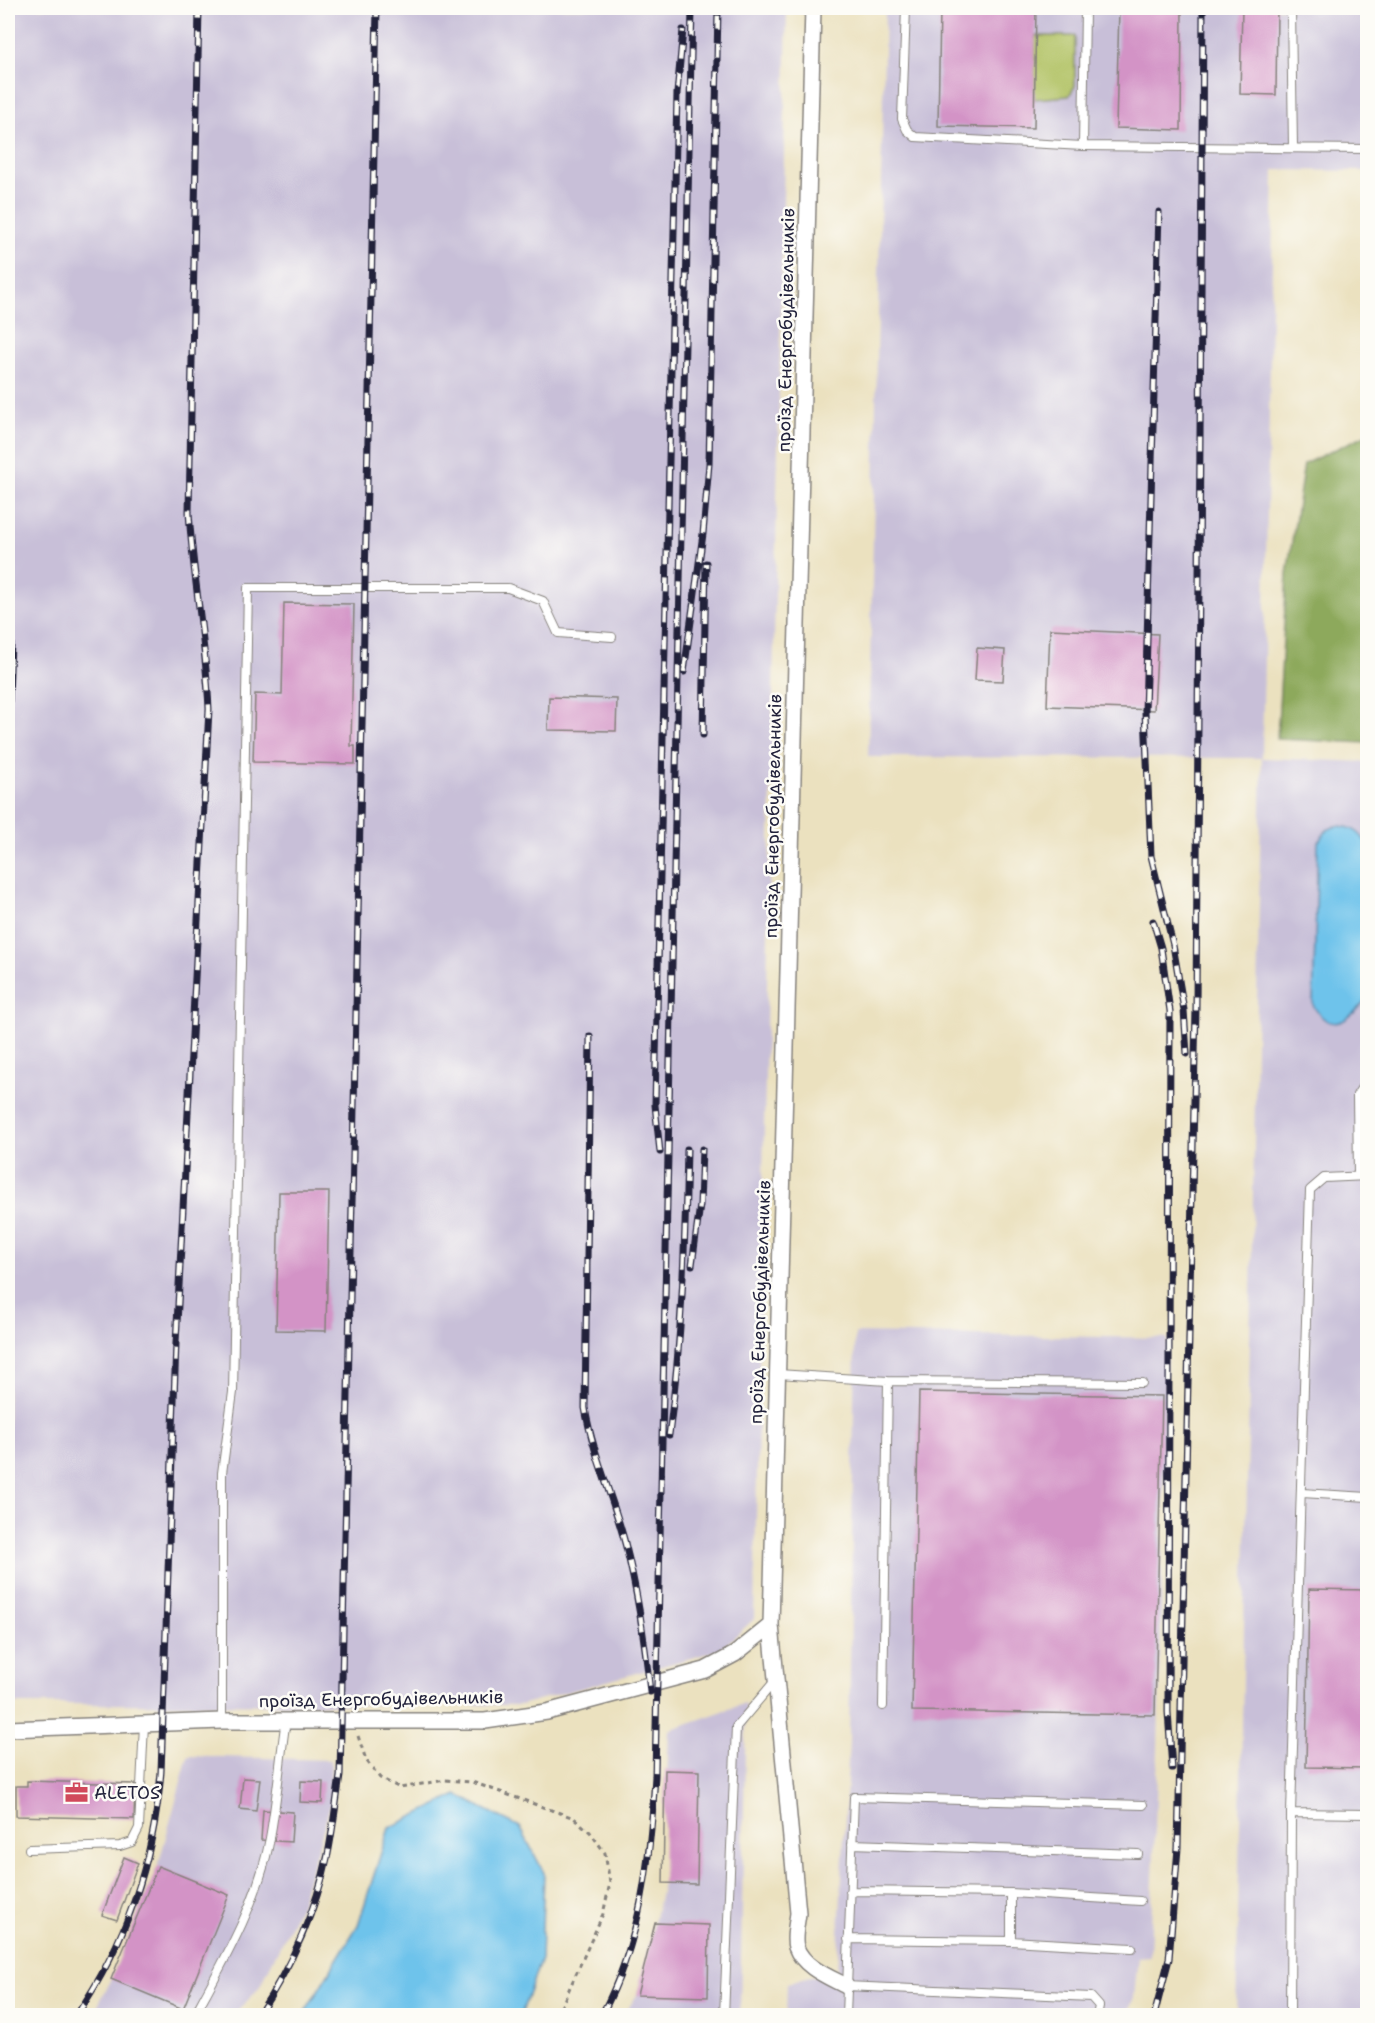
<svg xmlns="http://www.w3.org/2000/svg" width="1375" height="2023" viewBox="0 0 1375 2023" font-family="'Shantell Sans',sans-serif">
<rect width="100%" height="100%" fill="#fdfcf7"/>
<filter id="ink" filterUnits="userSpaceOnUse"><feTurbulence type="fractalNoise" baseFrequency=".0167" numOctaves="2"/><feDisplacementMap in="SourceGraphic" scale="12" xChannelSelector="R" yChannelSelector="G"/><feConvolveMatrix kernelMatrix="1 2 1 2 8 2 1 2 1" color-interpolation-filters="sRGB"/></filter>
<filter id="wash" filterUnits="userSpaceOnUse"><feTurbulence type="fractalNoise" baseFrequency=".008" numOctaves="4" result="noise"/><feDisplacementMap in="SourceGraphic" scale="24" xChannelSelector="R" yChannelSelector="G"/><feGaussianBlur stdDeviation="1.35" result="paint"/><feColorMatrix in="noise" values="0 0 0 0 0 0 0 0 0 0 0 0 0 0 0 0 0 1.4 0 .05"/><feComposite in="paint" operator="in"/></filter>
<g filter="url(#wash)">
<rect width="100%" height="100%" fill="#ebe1bf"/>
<path fill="#c8bfd8" d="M 8,8 L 787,8 L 754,1619 L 720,1650 L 520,1705 L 8,1704 Z
M 885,8 L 1367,8 L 1367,171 L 1274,170 L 1262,758 L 1367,762 L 1367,2015 L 1236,2015 L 1262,758 L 868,757 Z
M 855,1333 L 1167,1338 L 1158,1749 L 1150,1956 L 1138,1957 L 1134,1997 L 1127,2015 L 786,2016 L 787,1983 L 837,1970 L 849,1742 Z
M 746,1703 L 740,2015 L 623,2016 L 637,1995 L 663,1883 L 669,1730 Z
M 188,1756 L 331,1760 L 330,1806 L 300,1906 L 259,1988 L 234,2015 L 93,2016 L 111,1979 L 158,1866 Z"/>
<path fill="#b2c366" stroke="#6a7250" stroke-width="1.5" d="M 1035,36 L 1075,36 L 1075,86 L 1069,96 L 1034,99 Z"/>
<path fill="#8da95b" stroke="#58664b" stroke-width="1.5" d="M 1365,435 L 1368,436 L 1367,743 L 1277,739 L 1287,574 L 1304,464 Z"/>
<path fill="#6ec3eb" stroke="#487293" stroke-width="1.5" d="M 1336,826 C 1351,826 1360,831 1367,844 L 1367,998 C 1350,1020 1331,1037 1313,1005 L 1318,842 L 1327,830 Z
M 457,1795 L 520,1827 L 544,1873 L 541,1959 L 521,2015 L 303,2015 L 358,1925 L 389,1828 Z"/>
<g id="blocks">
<path fill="#d393c6" d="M 940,8 L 1036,8 L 1034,128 L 938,126 Z
M 1119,8 L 1182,8 L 1181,130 L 1116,128 Z
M 1242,8 L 1277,8 L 1276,95 L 1240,94 Z
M 284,603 L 354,604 L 351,746 L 355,746 L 355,764 L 253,762 L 255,694 L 282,695 Z
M 1050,629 L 1158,634 L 1154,710 L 1047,706 Z
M 977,648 L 1005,650 L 1003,681 L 975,680 Z
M 549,697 L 617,699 L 616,731 L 548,730 Z
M 279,1192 L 329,1192 L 326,1331 L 276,1330 Z
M 919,1392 L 1162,1396 L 1155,1715 L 912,1711 Z
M 1309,1589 L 1368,1590 L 1368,1768 L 1306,1767 Z
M 665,1770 L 699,1771 L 697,1884 L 663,1883 Z
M 243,1778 L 260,1779 L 256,1811 L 240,1809 Z
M 27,1781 L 135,1784 L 134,1819 L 16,1816 L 16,1786 L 27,1786 Z
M 301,1781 L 323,1782 L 322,1803 L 300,1802 Z
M 263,1810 L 293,1812 L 291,1842 L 261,1840 Z
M 124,1857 L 138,1863 L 117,1920 L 102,1915 Z
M 158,1866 L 229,1895 L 183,2009 L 111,1979 Z
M 655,1923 L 709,1925 L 708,1997 L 637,1995 Z"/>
</g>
</g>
<g filter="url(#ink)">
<use href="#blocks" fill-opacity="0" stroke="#86827d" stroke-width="1.5"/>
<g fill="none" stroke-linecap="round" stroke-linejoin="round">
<defs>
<path id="service" d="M 906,8 L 902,119 L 907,130 L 915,137 L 1083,146
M 1085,8 L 1083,146 L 1368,149
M 1291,8 L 1293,148
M 1358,1175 L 1357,1095 L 1368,1078
M 778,1374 L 888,1381 L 1142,1383
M 1302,1493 L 1368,1497
M 883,1706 L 888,1381
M 222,1721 L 222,1473 L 233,1392 L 248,588 L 508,588 L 543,601 L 558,633 L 612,637
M 1291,1813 L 1368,1814
M 852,1844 L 1138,1854
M 29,1849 L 120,1846 L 132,1842 L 139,1828 L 144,1724
M 850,1891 L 1011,1893 L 1140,1901
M 848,1939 L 1011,1941 L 1132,1948
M 1011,1941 L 1011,1893
M 846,1986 L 1091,1997 L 1099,2006 L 1097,2016
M 194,2016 C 224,1961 259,1900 270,1838 C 277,1799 280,1759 286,1719
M 724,2016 L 736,1727 L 774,1682
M 846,2016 L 854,1797 L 1143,1805
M 1290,2016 L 1291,1813 L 1310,1190 L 1324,1178 L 1368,1176"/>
<path id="minor" d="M 813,8 L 771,1625 L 798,1913 C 797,1923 793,1938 796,1947 C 803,1967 829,1977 846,1986
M 8,1729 L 222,1721 L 485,1721 L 547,1712 L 705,1670 L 735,1654 L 771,1625"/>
</defs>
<use href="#service" stroke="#86827d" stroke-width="10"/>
<use href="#minor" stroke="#86827d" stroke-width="18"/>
<path stroke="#86827d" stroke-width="3" stroke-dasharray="4.5 4.5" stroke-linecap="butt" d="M 358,1736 L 366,1760 L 380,1778 L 400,1788 L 445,1780 L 472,1782 L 574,1818 L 590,1832 L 605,1853 L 610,1883 L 603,1914 L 557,2016"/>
<use href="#service" stroke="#fff" stroke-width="8"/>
<use href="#minor" stroke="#fff" stroke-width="15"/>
<defs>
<path id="rail" d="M 1159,212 L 1145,712 L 1151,856 L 1173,945 L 1184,1010 L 1187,1054
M 684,672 L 703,534 L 709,464 L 718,8
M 8,728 L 12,615
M 703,735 L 706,563
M 1153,921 L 1161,948 L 1170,1011 L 1168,1712 L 1172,1768
M 590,1036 L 585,1408 C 593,1455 613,1497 625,1543 C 638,1593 645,1642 650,1692
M 660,1152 L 655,1105 L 677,93 L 683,30
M 692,1265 L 700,1205 L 702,1149
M 669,1435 C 682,1340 685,1246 687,1149
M 76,2016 C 126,1943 154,1860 161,1772 L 176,1343 L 209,709 C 206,643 193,578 189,512 L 199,8
M 258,2016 C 290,1968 316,1911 328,1854 C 333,1829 336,1802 340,1776 L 377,8
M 601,2016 C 642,1941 650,1859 655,1776 L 692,8
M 1154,2016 L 1169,1959 L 1178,1848 L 1196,1008 L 1203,8"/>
</defs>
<use href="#rail" stroke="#22223b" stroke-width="7"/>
<use href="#rail" stroke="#fdfcf7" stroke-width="4.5" stroke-dasharray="14" stroke-linecap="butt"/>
</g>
</g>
<defs>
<symbol id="office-bare" viewBox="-9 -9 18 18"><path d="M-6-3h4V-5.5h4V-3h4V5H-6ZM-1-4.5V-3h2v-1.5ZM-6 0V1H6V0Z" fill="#d1495b" stroke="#fdfcf7" stroke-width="2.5" paint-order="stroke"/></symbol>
</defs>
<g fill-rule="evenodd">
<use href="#office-bare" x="60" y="1776" width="33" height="33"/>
</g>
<g text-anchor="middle" stroke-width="5" stroke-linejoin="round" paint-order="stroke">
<g font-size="18" fill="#22223b" stroke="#fdfcf7">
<text transform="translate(786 330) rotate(-89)" y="6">проїзд Енергобудівельників</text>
<text transform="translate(773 816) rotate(-89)" y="6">проїзд Енергобудівельників</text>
<text transform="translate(760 1302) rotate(-88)" y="6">проїзд Енергобудівельників</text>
<text transform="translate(381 1699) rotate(-1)" y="6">проїзд Енергобудівельників</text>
</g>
<g font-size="18" fill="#22223b" stroke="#fdfcf7" text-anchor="start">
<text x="94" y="1799">ALETOS</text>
</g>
</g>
<rect width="1375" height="2023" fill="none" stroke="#fdfcf7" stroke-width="30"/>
</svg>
